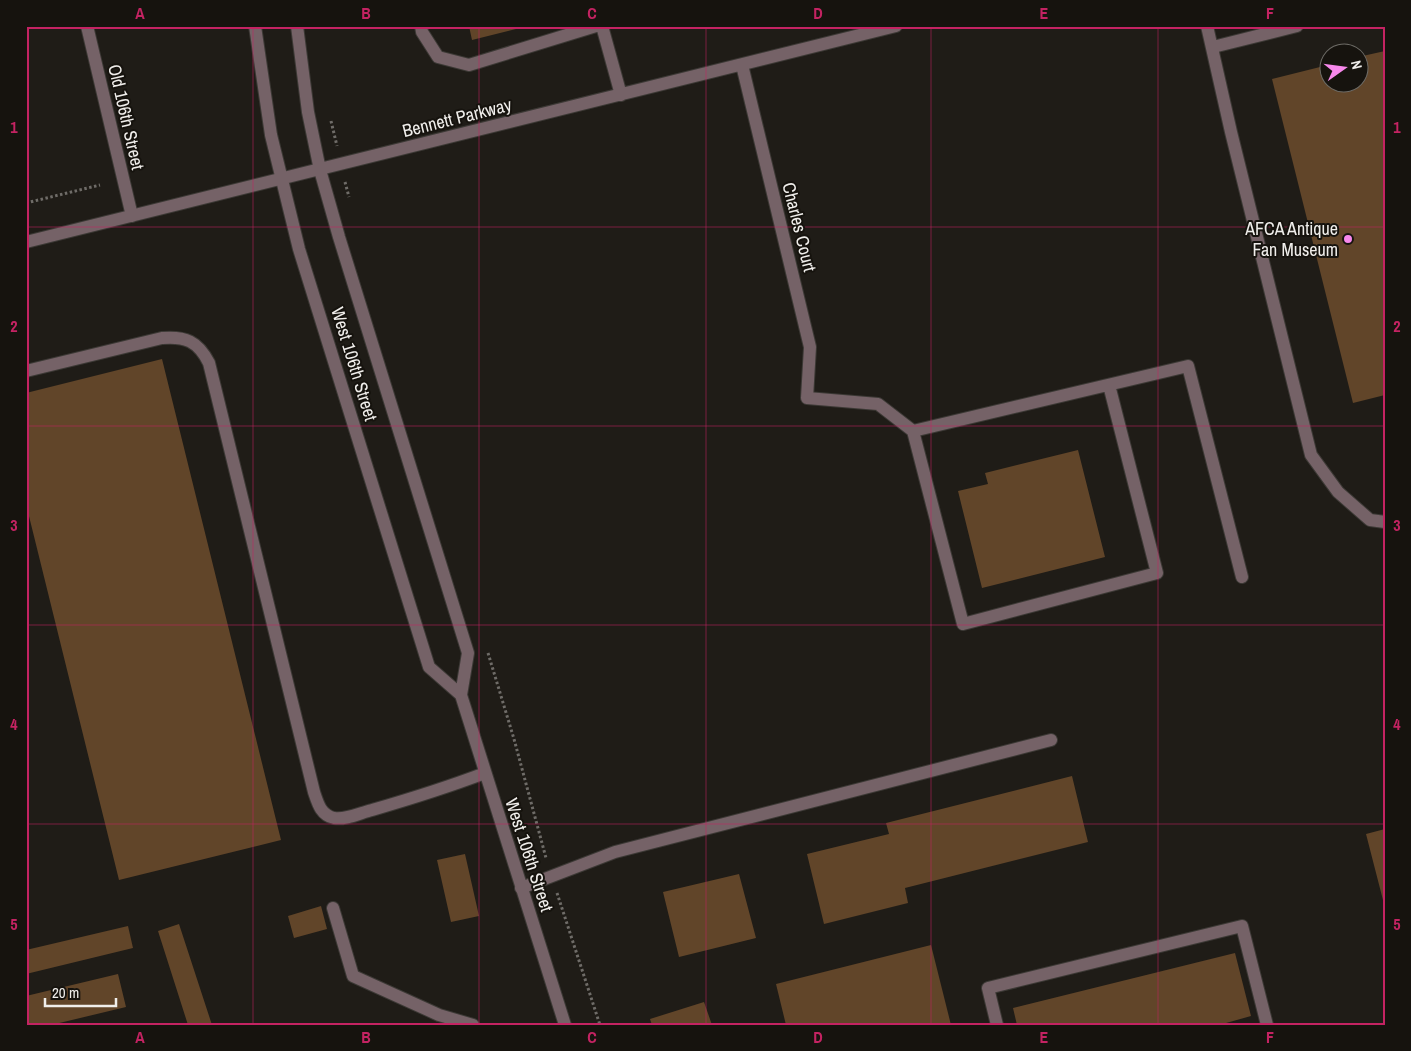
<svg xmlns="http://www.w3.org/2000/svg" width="1411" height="1051" viewBox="0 0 1411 1051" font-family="'Archivo Narrow',sans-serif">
<rect width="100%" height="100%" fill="#1f1c17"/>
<path fill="#614529" d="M 469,26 L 524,26 L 524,27 L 472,40 Z
M 1385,51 L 1385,395 L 1353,403 L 1272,79 L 1328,65 L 1328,82 L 1358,82 L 1358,57 Z
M 162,359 L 281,840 L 119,880 L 26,504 L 26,393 Z
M 1078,450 L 1105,557 L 982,588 L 958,491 L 988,484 L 985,473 Z
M 1072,776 L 1088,842 L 905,888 L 908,903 L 824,924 L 807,854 L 889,834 L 886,823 Z
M 1385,829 L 1385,904 L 1384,904 L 1366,834 Z
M 465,854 L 479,916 L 451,922 L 437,860 Z
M 739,874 L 756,938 L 679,957 L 663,892 Z
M 321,906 L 327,929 L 294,938 L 288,916 Z
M 179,924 L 212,1025 L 188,1025 L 158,931 Z
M 128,926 L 133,948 L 26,974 L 26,950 Z
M 931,945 L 951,1025 L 786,1025 L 776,984 Z
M 1235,953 L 1251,1016 L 1219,1025 L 1017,1025 L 1013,1008 Z
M 118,974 L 126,1007 L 51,1025 L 26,1025 L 26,996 Z
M 704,1002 L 712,1025 L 652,1025 L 650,1019 Z"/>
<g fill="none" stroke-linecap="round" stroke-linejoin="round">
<defs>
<path id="minor" d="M 87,26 L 132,216
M 255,26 L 271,135 L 299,249 L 429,667 L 461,695
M 297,26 L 308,112 L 320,170 L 339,237 L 468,653 L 461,695 L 565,1025
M 421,26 L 422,32 L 438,57 L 469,65 L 596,26
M 602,26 L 621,95
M 1207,26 L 1231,132 L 1311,455 L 1338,492 L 1370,520 L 1385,522
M 1213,47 L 1297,26
M 742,65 L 810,347 L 807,398 L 878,404 L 913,431 L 1188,366 L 1242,577
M 26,242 L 896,26
M 26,371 L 162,338 C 185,336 198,341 209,363 L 314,792 C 318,804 321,815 334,818 C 346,820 360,813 372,810 C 410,799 448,787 485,773
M 913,431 L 963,624 L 1157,573 L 1109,385
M 521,888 L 615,852 L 1051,740
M 333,908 L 353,976 L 439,1015 L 473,1025
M 997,1025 L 988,988 L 1242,926 L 1267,1025"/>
</defs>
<use href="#minor" stroke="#3c3935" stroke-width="14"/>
<path stroke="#6f6c68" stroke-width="3" stroke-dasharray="2.5 2.5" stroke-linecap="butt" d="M 331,121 L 337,146
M 345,182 L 349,197
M 26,203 L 100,185
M 488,653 L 514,739 L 546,858
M 557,893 L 600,1025"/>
<use href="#minor" stroke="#756267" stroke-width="12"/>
</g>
<path fill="none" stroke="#c42362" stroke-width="1" stroke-opacity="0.55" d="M 253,26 L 253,1025M 479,26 L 479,1025M 706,26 L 706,1025M 931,26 L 931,1025M 1158,26 L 1158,1025M 26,227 L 1385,227M 26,426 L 1385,426M 26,625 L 1385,625M 26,824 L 1385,824"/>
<circle fill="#f788eb" stroke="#16130e" stroke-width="2" cx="1348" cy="239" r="5"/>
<g text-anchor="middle" stroke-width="4" stroke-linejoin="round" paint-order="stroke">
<g font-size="18" fill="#f0eeeb" stroke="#16130e">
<text transform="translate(126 117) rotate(77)" y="6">Old 106th Street</text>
<text transform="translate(457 118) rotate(-14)" y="6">Bennett Parkway</text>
<text transform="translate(799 227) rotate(76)" y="6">Charles Court</text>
<text transform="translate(354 364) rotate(73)" y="6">West 106th Street</text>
<text transform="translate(529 855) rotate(72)" y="6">West 106th Street</text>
</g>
<g font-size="18" fill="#f0eeeb" stroke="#16130e" text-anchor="end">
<text x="1338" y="235">AFCA Antique<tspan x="1338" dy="21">Fan Museum</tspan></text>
</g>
</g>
<rect width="1411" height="1051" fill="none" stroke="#16130e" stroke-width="55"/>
<g transform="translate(1344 68) rotate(76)"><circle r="24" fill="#16130e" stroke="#6d6b66"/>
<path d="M0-4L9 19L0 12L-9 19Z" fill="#f788eb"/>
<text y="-8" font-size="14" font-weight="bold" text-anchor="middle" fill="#f0eeeb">N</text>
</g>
<path d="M45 998v8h71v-8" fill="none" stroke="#f0eeeb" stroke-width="2.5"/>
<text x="52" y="998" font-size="15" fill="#f0eeeb" stroke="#16130e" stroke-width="4" paint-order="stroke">20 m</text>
<rect x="28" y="28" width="1356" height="996" fill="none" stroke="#c42362" stroke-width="2"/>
<g font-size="16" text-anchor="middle" font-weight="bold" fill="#c42362">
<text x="140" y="19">A</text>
<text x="366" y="19">B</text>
<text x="592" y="19">C</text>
<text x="818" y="19">D</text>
<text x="1044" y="19">E</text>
<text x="1270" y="19">F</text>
<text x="14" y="133">1</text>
<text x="1397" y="133">1</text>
<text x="14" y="332">2</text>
<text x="1397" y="332">2</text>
<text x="14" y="531">3</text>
<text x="1397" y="531">3</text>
<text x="14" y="730">4</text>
<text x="1397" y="730">4</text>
<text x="14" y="930">5</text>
<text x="1397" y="930">5</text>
<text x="140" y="1043">A</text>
<text x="366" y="1043">B</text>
<text x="592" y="1043">C</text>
<text x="818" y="1043">D</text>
<text x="1044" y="1043">E</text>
<text x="1270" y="1043">F</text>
</g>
</svg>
